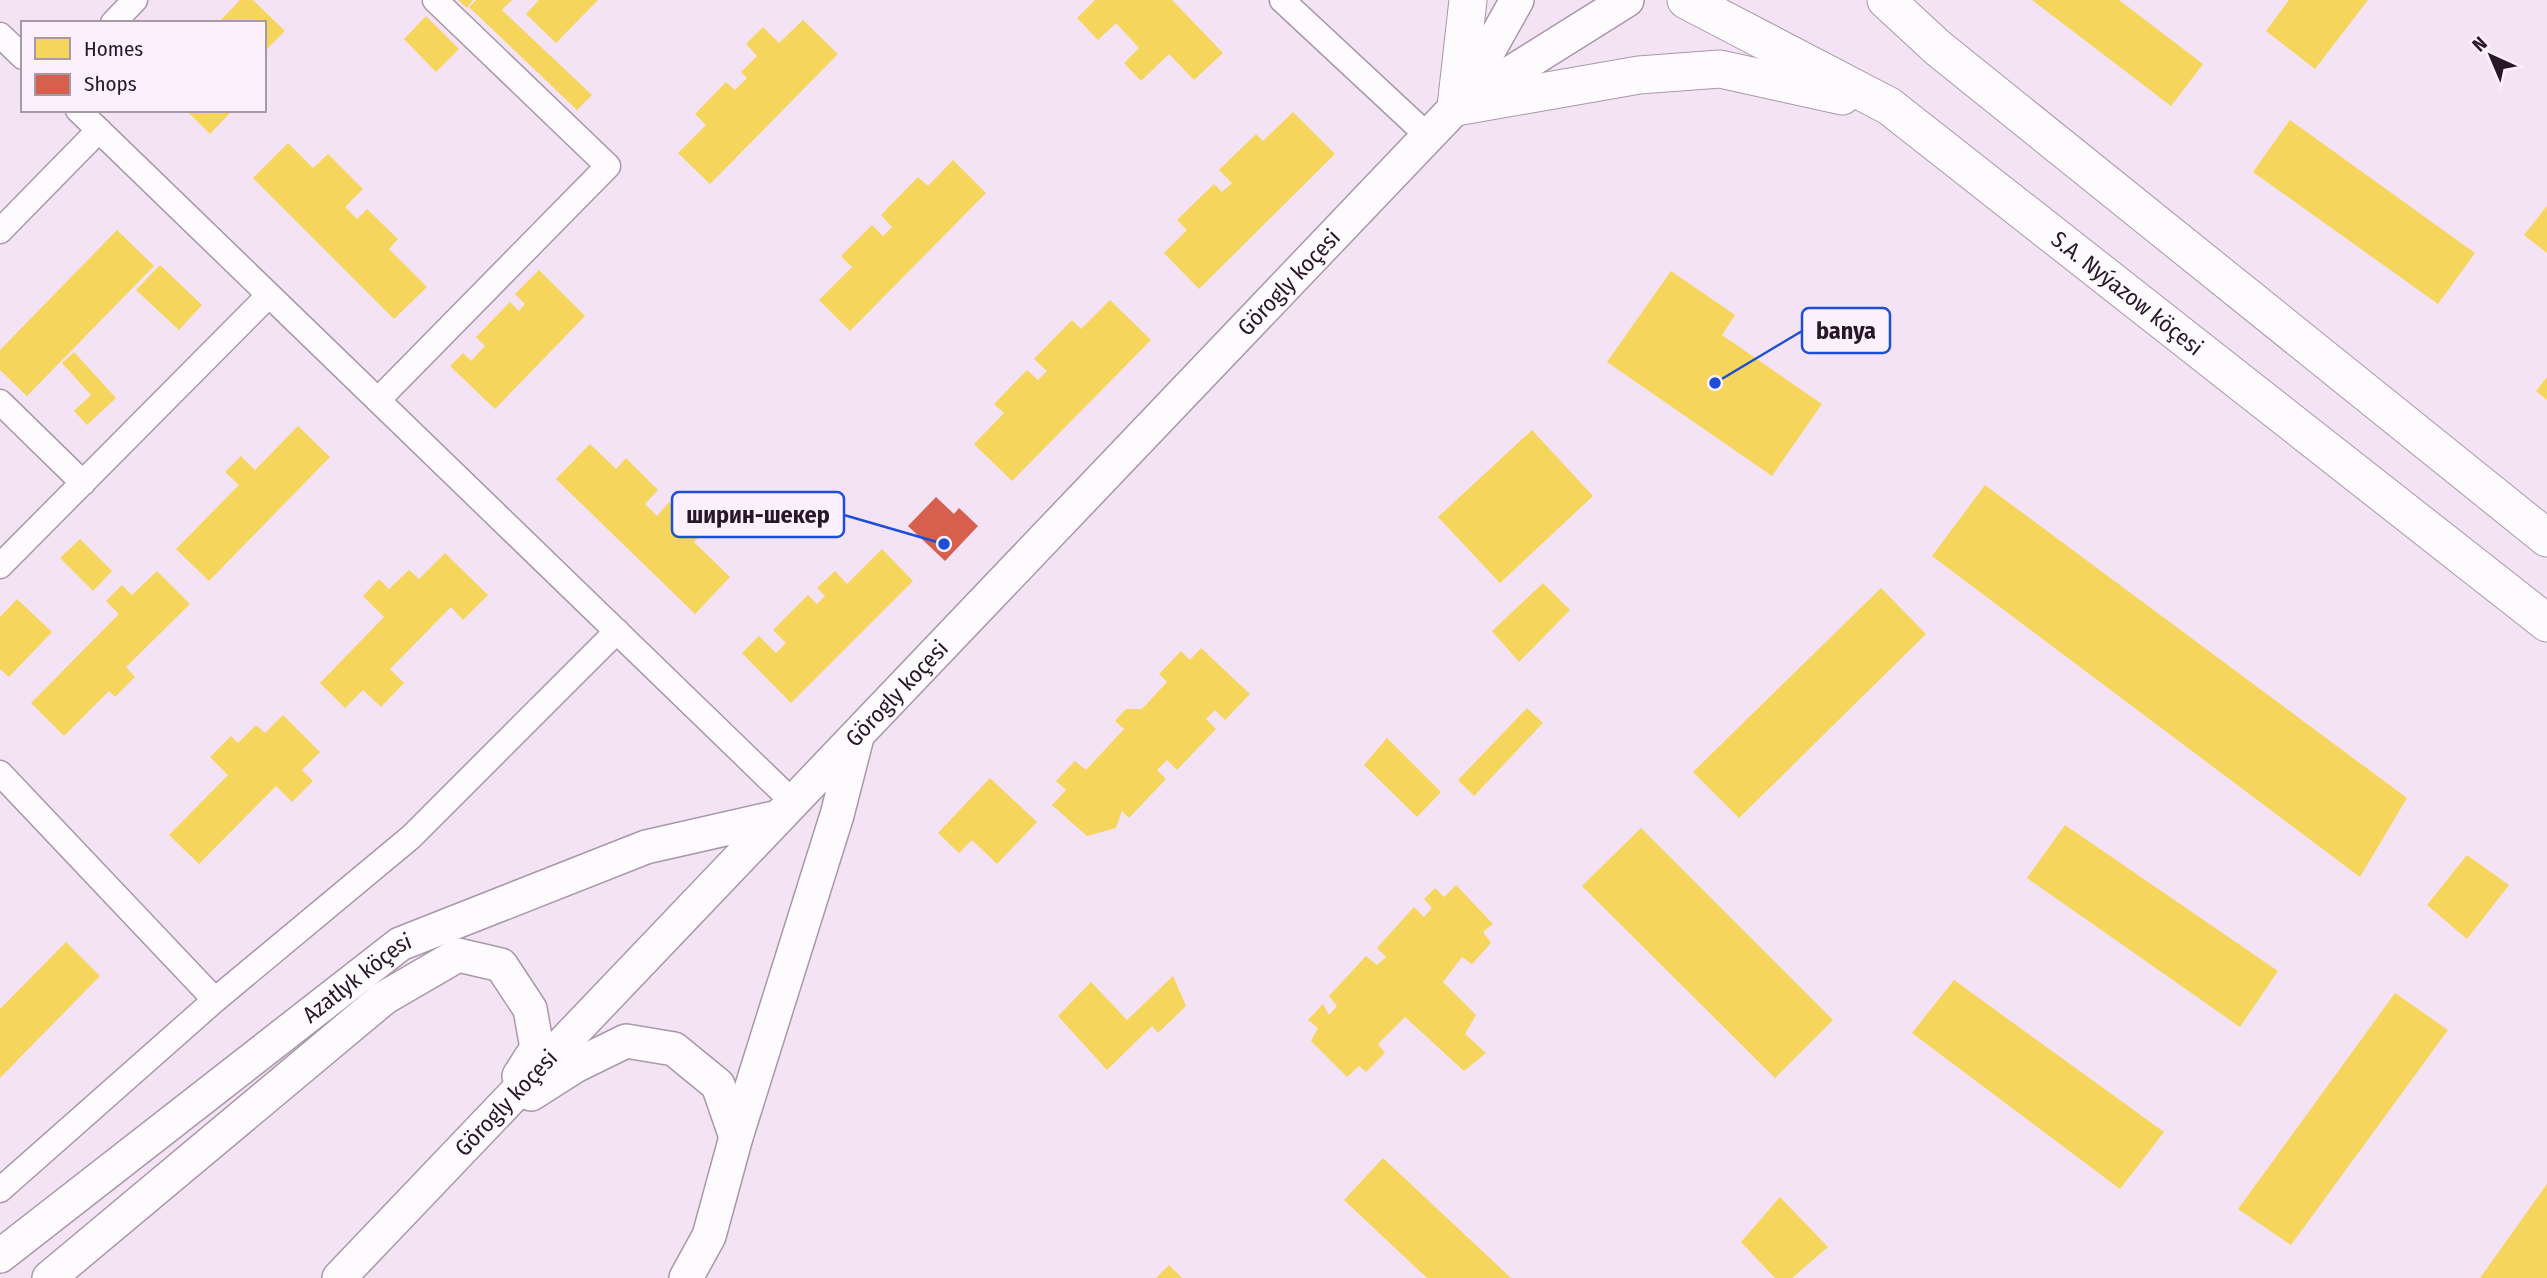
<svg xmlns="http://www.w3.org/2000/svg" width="2547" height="1278" viewBox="0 0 2547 1278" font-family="'Fira Sans Condensed',sans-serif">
<rect width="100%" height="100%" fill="#f4e3f4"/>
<path fill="#f6d55c" d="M 240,0 L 253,0 L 285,31 L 264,52 L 264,23 L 218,23 Z
M 458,0 L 473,0 L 467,8 Z
M 476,0 L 512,0 L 502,10 L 592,95 L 577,110 L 469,7 Z
M 539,0 L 598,0 L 556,43 L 526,14 Z
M 1095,0 L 1172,0 L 1223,53 L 1194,80 L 1169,54 L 1141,81 L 1124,63 L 1139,48 L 1116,23 L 1098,40 L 1077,18 Z
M 2032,0 L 2119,0 L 2203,64 L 2171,106 Z
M 2289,0 L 2368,0 L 2315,69 L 2266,31 Z
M 426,16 L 459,49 L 436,72 L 404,39 Z
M 803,20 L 838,54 L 710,184 L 678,153 L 706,125 L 695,114 L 726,82 L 735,90 L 747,78 L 741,72 L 757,56 L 746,44 L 763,27 L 779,43 Z
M 186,110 L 227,110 L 230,113 L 210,134 Z
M 1293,112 L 1335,154 L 1199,289 L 1164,253 L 1187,230 L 1177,220 L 1214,184 L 1222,192 L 1232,183 L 1219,170 L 1256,134 L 1263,141 Z
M 2290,120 L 2475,253 L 2438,304 L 2253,172 Z
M 288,143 L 313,168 L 328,154 L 363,189 L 345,207 L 357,219 L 367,209 L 398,239 L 389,249 L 427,287 L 394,319 L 253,178 Z
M 953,160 L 986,193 L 850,331 L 819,300 L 852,267 L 841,256 L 872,225 L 883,236 L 892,227 L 881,215 L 918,177 L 928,186 Z
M 2547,206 L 2547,253 L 2524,235 Z
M 117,230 L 154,266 L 27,396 L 0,370 L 0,350 Z
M 160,265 L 202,305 L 179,330 L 136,290 Z
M 539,270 L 585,316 L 495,409 L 450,366 L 463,353 L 471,361 L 485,346 L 476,337 L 510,302 L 519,311 L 525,304 L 515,294 Z
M 1671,271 L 1735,315 L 1722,335 L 1822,404 L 1772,476 L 1607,362 Z
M 1110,300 L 1151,340 L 1012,481 L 974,444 L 1004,413 L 994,404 L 1027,370 L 1038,380 L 1047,371 L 1034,359 L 1072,320 L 1081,329 Z
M 74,352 L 116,398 L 87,425 L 74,411 L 91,395 L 62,363 Z
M 2547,377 L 2547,400 L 2536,391 Z
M 298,426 L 330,457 L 209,581 L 176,549 L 239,485 L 225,472 L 241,456 L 255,470 Z
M 1532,430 L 1593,496 L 1500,583 L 1438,517 Z
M 590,444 L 616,469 L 626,458 L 658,490 L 645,504 L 657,516 L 669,502 L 702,534 L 694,542 L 730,577 L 695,614 L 556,479 Z
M 1985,485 L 2407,798 L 2360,877 L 1932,556 Z
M 80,539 L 112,571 L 93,591 L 60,558 Z
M 882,549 L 913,581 L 791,703 L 742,653 L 759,636 L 776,653 L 786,643 L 773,630 L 808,595 L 817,604 L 825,596 L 817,588 L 835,571 L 847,584 Z
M 445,553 L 488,595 L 463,620 L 451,607 L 390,669 L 404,683 L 381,707 L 363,690 L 345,708 L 320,683 L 384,617 L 363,596 L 379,579 L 389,589 L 409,570 L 419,579 Z
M 157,571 L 190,604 L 126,667 L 135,677 L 115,697 L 109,691 L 64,736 L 31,703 L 119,614 L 106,601 L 122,585 L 132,595 Z
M 1543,583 L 1570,610 L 1519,662 L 1492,631 Z
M 1881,588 L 1926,634 L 1739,818 L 1693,772 Z
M 17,599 L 52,632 L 9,677 L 0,669 L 0,617 Z
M 1201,648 L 1250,694 L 1225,720 L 1215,710 L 1206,719 L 1216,729 L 1177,770 L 1167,760 L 1157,770 L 1166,779 L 1129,818 L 1122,811 L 1116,828 L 1087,836 L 1052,805 L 1066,790 L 1056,781 L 1075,761 L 1086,770 L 1124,729 L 1115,721 L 1126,709 L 1142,709 L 1167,682 L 1159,674 L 1181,651 L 1190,660 Z
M 1527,708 L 1543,723 L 1474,796 L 1458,780 Z
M 283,715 L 320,752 L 302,770 L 313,781 L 292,802 L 276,786 L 199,864 L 169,835 L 228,775 L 210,757 L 231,736 L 238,743 L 256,725 L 265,733 Z
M 1387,738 L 1441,792 L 1417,817 L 1364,765 Z
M 990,778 L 1037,822 L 997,864 L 972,840 L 959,853 L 938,833 Z
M 2065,825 L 2278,971 L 2240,1027 L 2027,878 Z
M 1641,828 L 1833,1020 L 1775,1078 L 1582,886 Z
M 2467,855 L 2509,885 L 2467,939 L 2427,905 Z
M 1456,885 L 1493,924 L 1483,932 L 1491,943 L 1472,964 L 1462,957 L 1443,982 L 1476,1015 L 1465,1034 L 1486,1053 L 1464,1071 L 1405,1017 L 1378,1044 L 1385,1053 L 1366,1072 L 1359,1066 L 1347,1077 L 1311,1041 L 1318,1028 L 1308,1020 L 1323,1004 L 1329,1015 L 1337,1006 L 1329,996 L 1366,956 L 1377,965 L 1386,957 L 1377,948 L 1414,907 L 1424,917 L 1432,908 L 1424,899 L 1435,888 L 1444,897 Z
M 66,942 L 100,976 L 0,1078 L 0,1009 Z
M 1173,976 L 1186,1006 L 1158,1033 L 1152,1026 L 1107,1070 L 1058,1016 L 1091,982 L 1127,1020 Z
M 1954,980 L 2164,1132 L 2120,1189 L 1912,1033 Z
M 2395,993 L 2448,1030 L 2291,1245 L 2238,1209 Z
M 1383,1158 L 1511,1278 L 1427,1278 L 1344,1200 Z
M 2547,1184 L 2547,1278 L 2480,1278 Z
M 1780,1197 L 1828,1247 L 1792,1278 L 1775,1278 L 1741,1242 Z
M 1169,1265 L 1182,1278 L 1156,1278 Z"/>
<path fill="#d6604d" d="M 936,497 L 954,514 L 959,508 L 978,526 L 945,561 L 908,526 Z"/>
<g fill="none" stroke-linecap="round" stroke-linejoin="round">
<defs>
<path id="street" d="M 1282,0 L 1428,136
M 113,23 L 135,0
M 0,35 L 23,57
M 78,110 L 793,802
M 0,231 L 99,130
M 378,400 L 608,166 L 435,0
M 0,402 L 83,483
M 0,566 L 269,295
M 0,773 L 215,1000
M 0,1190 L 215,1000 L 411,837 L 617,631"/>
<g id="secondary">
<path d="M 1458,105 L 1517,0"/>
<path d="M 531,1094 L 575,1066 L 626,1041 L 674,1049 L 718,1085 L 736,1137"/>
<path id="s1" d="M 0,1256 L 400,944 L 646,847 L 778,817"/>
<path d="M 49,1278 L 384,998 L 458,955 L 501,965 L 530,1009 L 537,1048 L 519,1076"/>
<path id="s2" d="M 339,1278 L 1456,107 L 1627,0"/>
<path d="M 686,1278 L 709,1236 L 736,1137 L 837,815 L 857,737"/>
</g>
<g id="primary">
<path d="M 1468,0 L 1456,107 L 1639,75 L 1720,69 L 1842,96"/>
<path id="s3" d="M 1686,0 L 1889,106 L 2547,623"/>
<path d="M 1886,0 L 1938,48 L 2547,538"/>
</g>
</defs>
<use href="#street" stroke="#a898a9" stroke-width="27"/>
<use href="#secondary" stroke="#a898a9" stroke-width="36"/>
<use href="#primary" stroke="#a898a9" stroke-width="39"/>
<use href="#street" stroke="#fdfbfd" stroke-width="24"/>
<use href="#secondary" stroke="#fdfbfd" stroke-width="33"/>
<use href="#primary" stroke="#fdfbfd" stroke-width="37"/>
</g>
<g text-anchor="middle" stroke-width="7" stroke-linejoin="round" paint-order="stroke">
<g font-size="23" fill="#281629" stroke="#fbf0fb">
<text dy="8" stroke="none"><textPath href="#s2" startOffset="1376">Görogly koçesi</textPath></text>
<text dy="8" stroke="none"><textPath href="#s3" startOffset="532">S.A. Nyýazow köçesi</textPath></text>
<text dy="8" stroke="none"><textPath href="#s2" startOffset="808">Görogly koçesi</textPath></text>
<text dy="8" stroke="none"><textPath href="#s1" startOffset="453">Azatlyk köçesi</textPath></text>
<text dy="8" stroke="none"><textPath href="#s2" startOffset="242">Görogly koçesi</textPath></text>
</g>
</g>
<path fill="none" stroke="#1d4ed8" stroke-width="2.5" d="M1715 383L1802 331M944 544L844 515"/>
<g fill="#1d4ed8" stroke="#fbf0fb" stroke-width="2.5">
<circle cx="1715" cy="383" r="7"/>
<circle cx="944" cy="544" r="7"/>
</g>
<g fill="#fbf0fb" stroke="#1d4ed8" stroke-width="2.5">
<rect x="1802" y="308" width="88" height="45" rx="7"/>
<rect x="672" y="492" width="172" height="45" rx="7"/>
</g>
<g font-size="24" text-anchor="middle" font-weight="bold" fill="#281629">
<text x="1846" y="339">banya</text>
<text x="758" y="523">ширин-шекер</text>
</g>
<rect x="21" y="21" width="245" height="91" fill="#fbf0fb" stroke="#a799a7" stroke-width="2"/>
<rect x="35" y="38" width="35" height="21" fill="#f6d55c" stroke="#a799a7" stroke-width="2"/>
<text x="84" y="56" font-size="21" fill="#281629">Homes</text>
<rect x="35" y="74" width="35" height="21" fill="#d6604d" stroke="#a799a7" stroke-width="2"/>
<text x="84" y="91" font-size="21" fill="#281629">Shops</text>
<g transform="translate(2491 56) rotate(316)" stroke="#fbf0fb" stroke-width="5" paint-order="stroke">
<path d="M0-5L12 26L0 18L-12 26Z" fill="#281629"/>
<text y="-10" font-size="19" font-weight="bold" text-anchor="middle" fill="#281629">N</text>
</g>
</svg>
